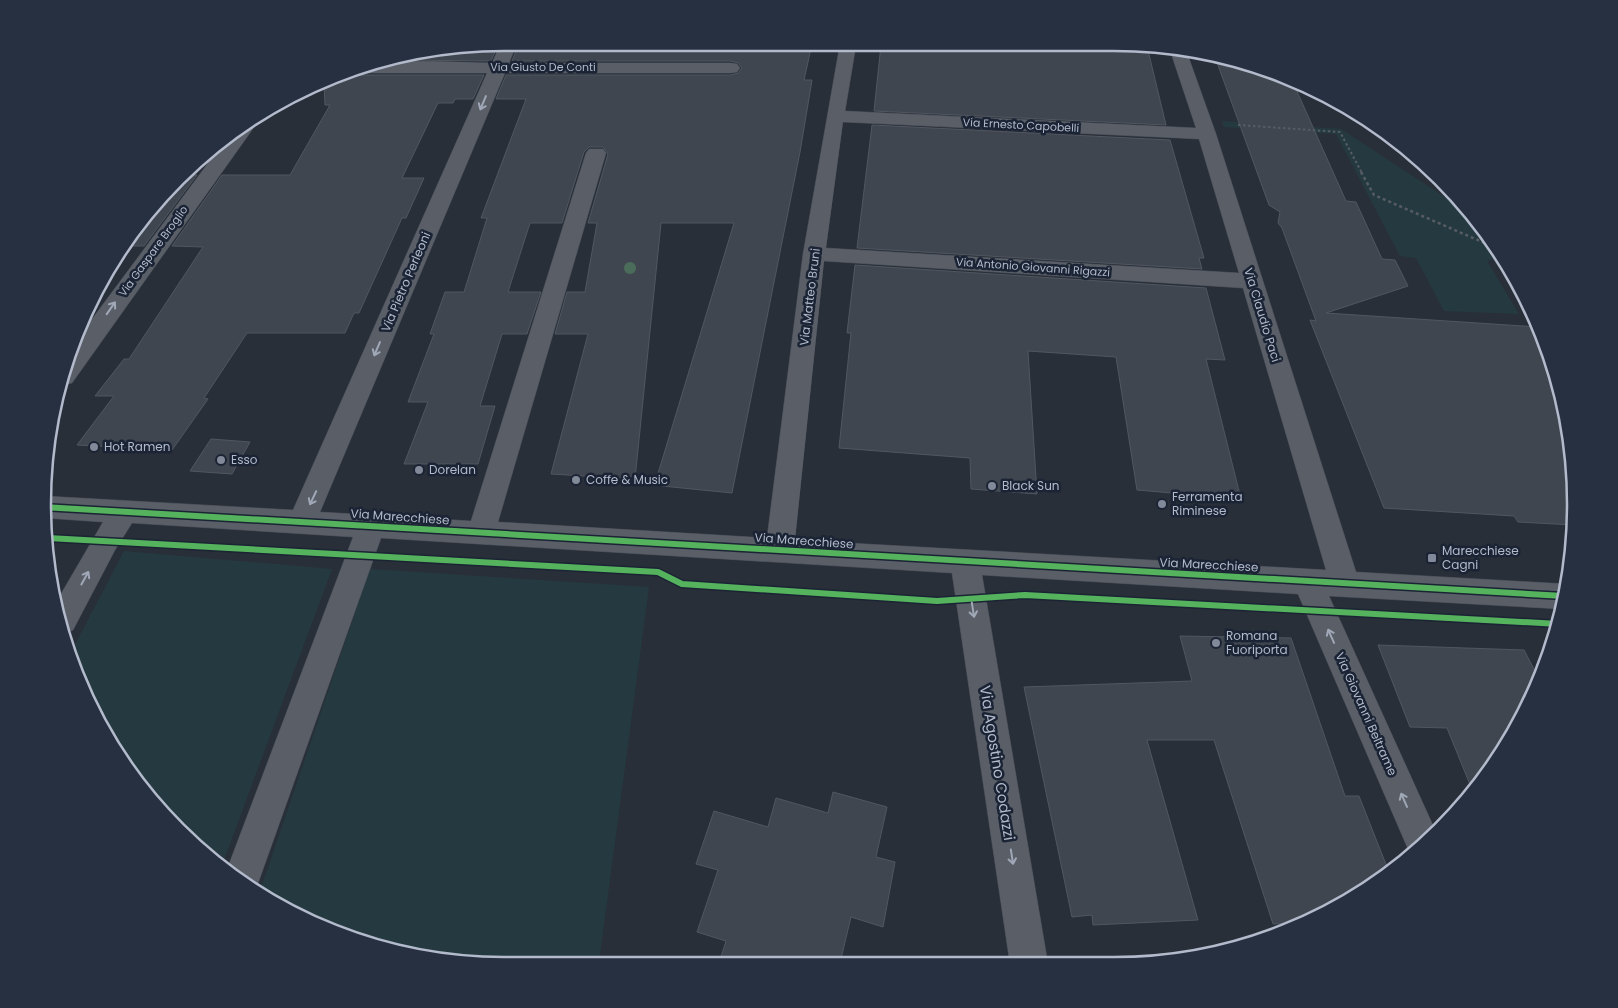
<svg xmlns="http://www.w3.org/2000/svg" width="1618" height="1008" viewBox="0 0 1618 1008" font-family="Poppins,sans-serif">
<rect width="100%" height="100%" fill="#292f39"/>
<path fill="#253a40" d="M 1222,121 L 1341,129 L 1472,215 L 1501,256 L 1487,261 L 1519,314 L 1444,311 L 1416,258 L 1400,256 L 1336,134 L 1224,127 Z
M 124,551 L 332,569 L 221,868 L 120,761 L 69,656 Z
M 370,569 L 649,587 L 599,962 L 444,962 L 328,930 L 260,891 Z"/>
<path fill="#40464f" stroke="#515761" d="M 499,43 L 491,61 L 398,60 Z
M 519,43 L 812,44 L 804,80 L 812,80 L 800,152 L 732,493 L 662,486 L 664,481 L 656,480 L 734,223 L 661,223 L 635,479 L 551,474 L 588,334 L 555,334 L 567,292 L 585,292 L 597,223 L 588,223 L 608,154 L 603,147 L 589,147 L 584,152 L 562,223 L 530,223 L 508,292 L 541,292 L 527,334 L 502,334 L 480,406 L 495,406 L 478,464 L 404,464 L 428,402 L 408,402 L 434,334 L 430,334 L 445,292 L 464,292 L 487,218 L 481,218 L 526,99 L 496,99 L 506,75 L 731,75 L 738,73 L 742,68 L 738,63 L 731,61 L 512,61 Z
M 881,45 L 1147,46 L 1166,125 L 874,111 Z
M 1215,57 L 1291,78 L 1346,201 L 1356,202 L 1382,259 L 1395,260 L 1408,286 L 1326,313 L 1538,327 L 1551,355 L 1572,443 L 1574,525 L 1518,522 L 1514,516 L 1384,508 L 1310,320 L 1316,321 L 1282,228 L 1278,223 L 1280,212 L 1269,205 Z
M 346,72 L 355,75 L 484,75 L 473,99 L 455,99 L 453,103 L 438,103 L 402,178 L 424,178 L 406,218 L 402,218 L 359,313 L 354,313 L 345,333 L 247,333 L 204,398 L 208,399 L 172,450 L 77,445 L 114,396 L 95,396 L 124,359 L 129,359 L 203,247 L 172,246 L 222,175 L 290,175 L 330,105 L 325,105 L 324,84 Z
M 872,125 L 1170,140 L 1204,258 L 1199,258 L 1202,269 L 857,248 Z
M 186,175 L 197,175 L 144,246 L 126,246 L 138,223 Z
M 855,265 L 1206,288 L 1225,360 L 1206,359 L 1241,499 L 1137,490 L 1116,357 L 1028,351 L 1037,494 L 971,489 L 970,458 L 839,448 L 851,333 L 847,333 Z
M 211,439 L 250,442 L 232,474 L 190,471 Z
M 1180,636 L 1291,638 L 1345,796 L 1359,796 L 1389,872 L 1344,904 L 1302,923 L 1273,924 L 1214,740 L 1147,740 L 1198,920 L 1093,925 L 1092,915 L 1072,917 L 1024,687 L 1192,681 Z
M 1378,645 L 1524,650 L 1539,679 L 1528,708 L 1480,785 L 1473,792 L 1447,728 L 1410,727 Z
M 833,792 L 887,807 L 876,857 L 895,862 L 883,927 L 851,917 L 840,963 L 719,963 L 726,941 L 697,932 L 718,870 L 696,864 L 714,811 L 768,827 L 776,798 L 828,813 Z"/>
<g fill="none" stroke-linecap="round" stroke-linejoin="round">
<defs>
<path id="minor" d="M 504,42 L 517,43 L 509,63 L 731,63 L 737,64 L 740,68 L 737,72 L 731,73 L 505,73 L 320,512 L 471,521 L 586,153 L 589,149 L 603,149 L 606,153 L 498,522 L 767,538 L 803,254 L 840,44 L 856,45 L 845,111 L 1196,128 L 1169,47 L 1186,50 L 1216,134 L 1356,572 L 1566,584 L 1562,609 L 1329,596 L 1436,832 L 1411,856 L 1298,594 L 982,575 L 1048,964 L 1010,964 L 952,573 L 381,538 L 256,889 L 226,872 L 353,537 L 132,523 L 115,550 L 73,630 L 64,634 L 58,599 L 103,522 L 45,518 L 44,496 L 293,510 L 487,73 L 355,73 L 348,71 C 376,56 458,63 492,63 L 501,43 ZM 843,122 L 1199,139 L 1239,273 L 826,248 ZM 824,261 L 1243,288 L 1326,570 L 795,540 Z
M 252,122 L 254,126 L 252,130 L 72,383 L 62,385 L 67,356 L 72,346 L 229,135 Z"/>
</defs>
<use href="#minor" stroke="#454a52" stroke-width="1"/>
<path stroke="#575c64" stroke-width="2" stroke-dasharray="2.5 2.5" stroke-linecap="butt" d="M 1238,125 L 1340,132 L 1362,173"/>
<path stroke="#575c64" stroke-width="2.5" stroke-dasharray="3 3" stroke-linecap="butt" d="M 1361,172 L 1374,195 L 1496,248"/>
<use href="#minor" fill="#595e67" fill-rule="evenodd"/>
<defs>
<path id="cycleway" d="M 43,507 L 1564,596
M 48,538 L 658,572 L 682,584 L 937,601 L 1025,595 L 1559,624"/>
</defs>
<use href="#cycleway" stroke="#1b2435" stroke-width="9"/>
<use href="#cycleway" stroke="#56b35d" stroke-width="6"/>
</g>
<circle fill="#4b6c5b" cx="630" cy="268" r="6"/>
<defs><path id="oneway-shaft" d="M-6 0H5M1.5-3L5.5 0L1.5 3" fill="none" stroke-width="1.6" stroke-linecap="round" stroke-linejoin="round" transform="scale(1.25)"/></defs>
<g stroke="#a0a8b7">
<use href="#oneway-shaft" transform="translate(483 103) rotate(113)"/>
<use href="#oneway-shaft" transform="translate(111 308) rotate(-55)"/>
<use href="#oneway-shaft" transform="translate(377 349) rotate(113)"/>
<use href="#oneway-shaft" transform="translate(313 498) rotate(115)"/>
<use href="#oneway-shaft" transform="translate(85 578) rotate(-61)"/>
<use href="#oneway-shaft" transform="translate(973 610) rotate(81)"/>
<use href="#oneway-shaft" transform="translate(1331 636) rotate(-114)"/>
<use href="#oneway-shaft" transform="translate(1404 800) rotate(-114)"/>
<use href="#oneway-shaft" transform="translate(1012 857) rotate(81)"/>
</g>
<g fill="#828998" stroke="#1b2435" stroke-width="2">
<circle cx="94" cy="447" r="5"/>
<circle cx="221" cy="460" r="5"/>
<circle cx="419" cy="470" r="5"/>
<circle cx="576" cy="480" r="5"/>
<circle cx="992" cy="486" r="5"/>
<circle cx="1162" cy="504" r="5"/>
<rect x="1427" y="553" width="10" height="10" rx="2.5"/>
<circle cx="1216" cy="643" r="5"/>
</g>
<g text-anchor="middle" stroke-width="5" stroke-linejoin="round" paint-order="stroke">
<g font-size="11" fill="#b2bacb" stroke="#1b2435">
<text x="543" y="71">Via Giusto De Conti</text>
<text transform="translate(1021 125) rotate(3)" y="4">Via Ernesto Capobelli</text>
<text transform="translate(153 251) rotate(-54)" y="4">Via Gaspare Broglio</text>
<text transform="translate(1033 267) rotate(4)" y="4">Via Antonio Giovanni Rigazzi</text>
</g>
<g font-size="12" fill="#b2bacb" stroke="#1b2435">
<text transform="translate(406 282) rotate(-67)" y="4">Via Pietro Perleoni</text>
<text transform="translate(810 297) rotate(-83)" y="4">Via Matteo Bruni</text>
<text transform="translate(1262 315) rotate(73)" y="4">Via Claudio Paci</text>
<text transform="translate(400 517) rotate(4)" y="4">Via Marecchiese</text>
<text transform="translate(804 541) rotate(4)" y="4">Via Marecchiese</text>
<text transform="translate(1209 565) rotate(3)" y="4">Via Marecchiese</text>
<text transform="translate(1366 714) rotate(66)" y="4">Via Giovanni Beltrame</text>
</g>
<g font-size="12" fill="#b2bacb" stroke="#1b2435" text-anchor="start">
<text x="104" y="451">Hot Ramen</text>
<text x="231" y="464">Esso</text>
<text x="429" y="474">Dorelan</text>
<text x="586" y="484">Coffe &amp; Music</text>
<text x="1002" y="490">Black Sun</text>
<text x="1172" y="501">Ferramenta<tspan x="1172" dy="14">Riminese</tspan></text>
<text x="1442" y="555">Marecchiese<tspan x="1442" dy="14">Cagni</tspan></text>
<text x="1226" y="640">Romana<tspan x="1226" dy="14">Fuoriporta</tspan></text>
</g>
<g font-size="15" fill="#b2bacb" stroke="#1b2435">
<text transform="translate(997 763) rotate(81)" y="5">Via Agostino Codazzi</text>
</g>
</g>
<path d="M0 0H1618V1008H0ZM504 51H1114A453 453 0 0 1 1567 504V504A453 453 0 0 1 1114 957H504A453 453 0 0 1 51 504V504A453 453 0 0 1 504 51Z" fill="#273041" fill-rule="evenodd"/>
<path fill="none" stroke="#b2bacb" stroke-width="2.5" d="M504 51H1114A453 453 0 0 1 1567 504V504A453 453 0 0 1 1114 957H504A453 453 0 0 1 51 504V504A453 453 0 0 1 504 51Z"/>
</svg>
